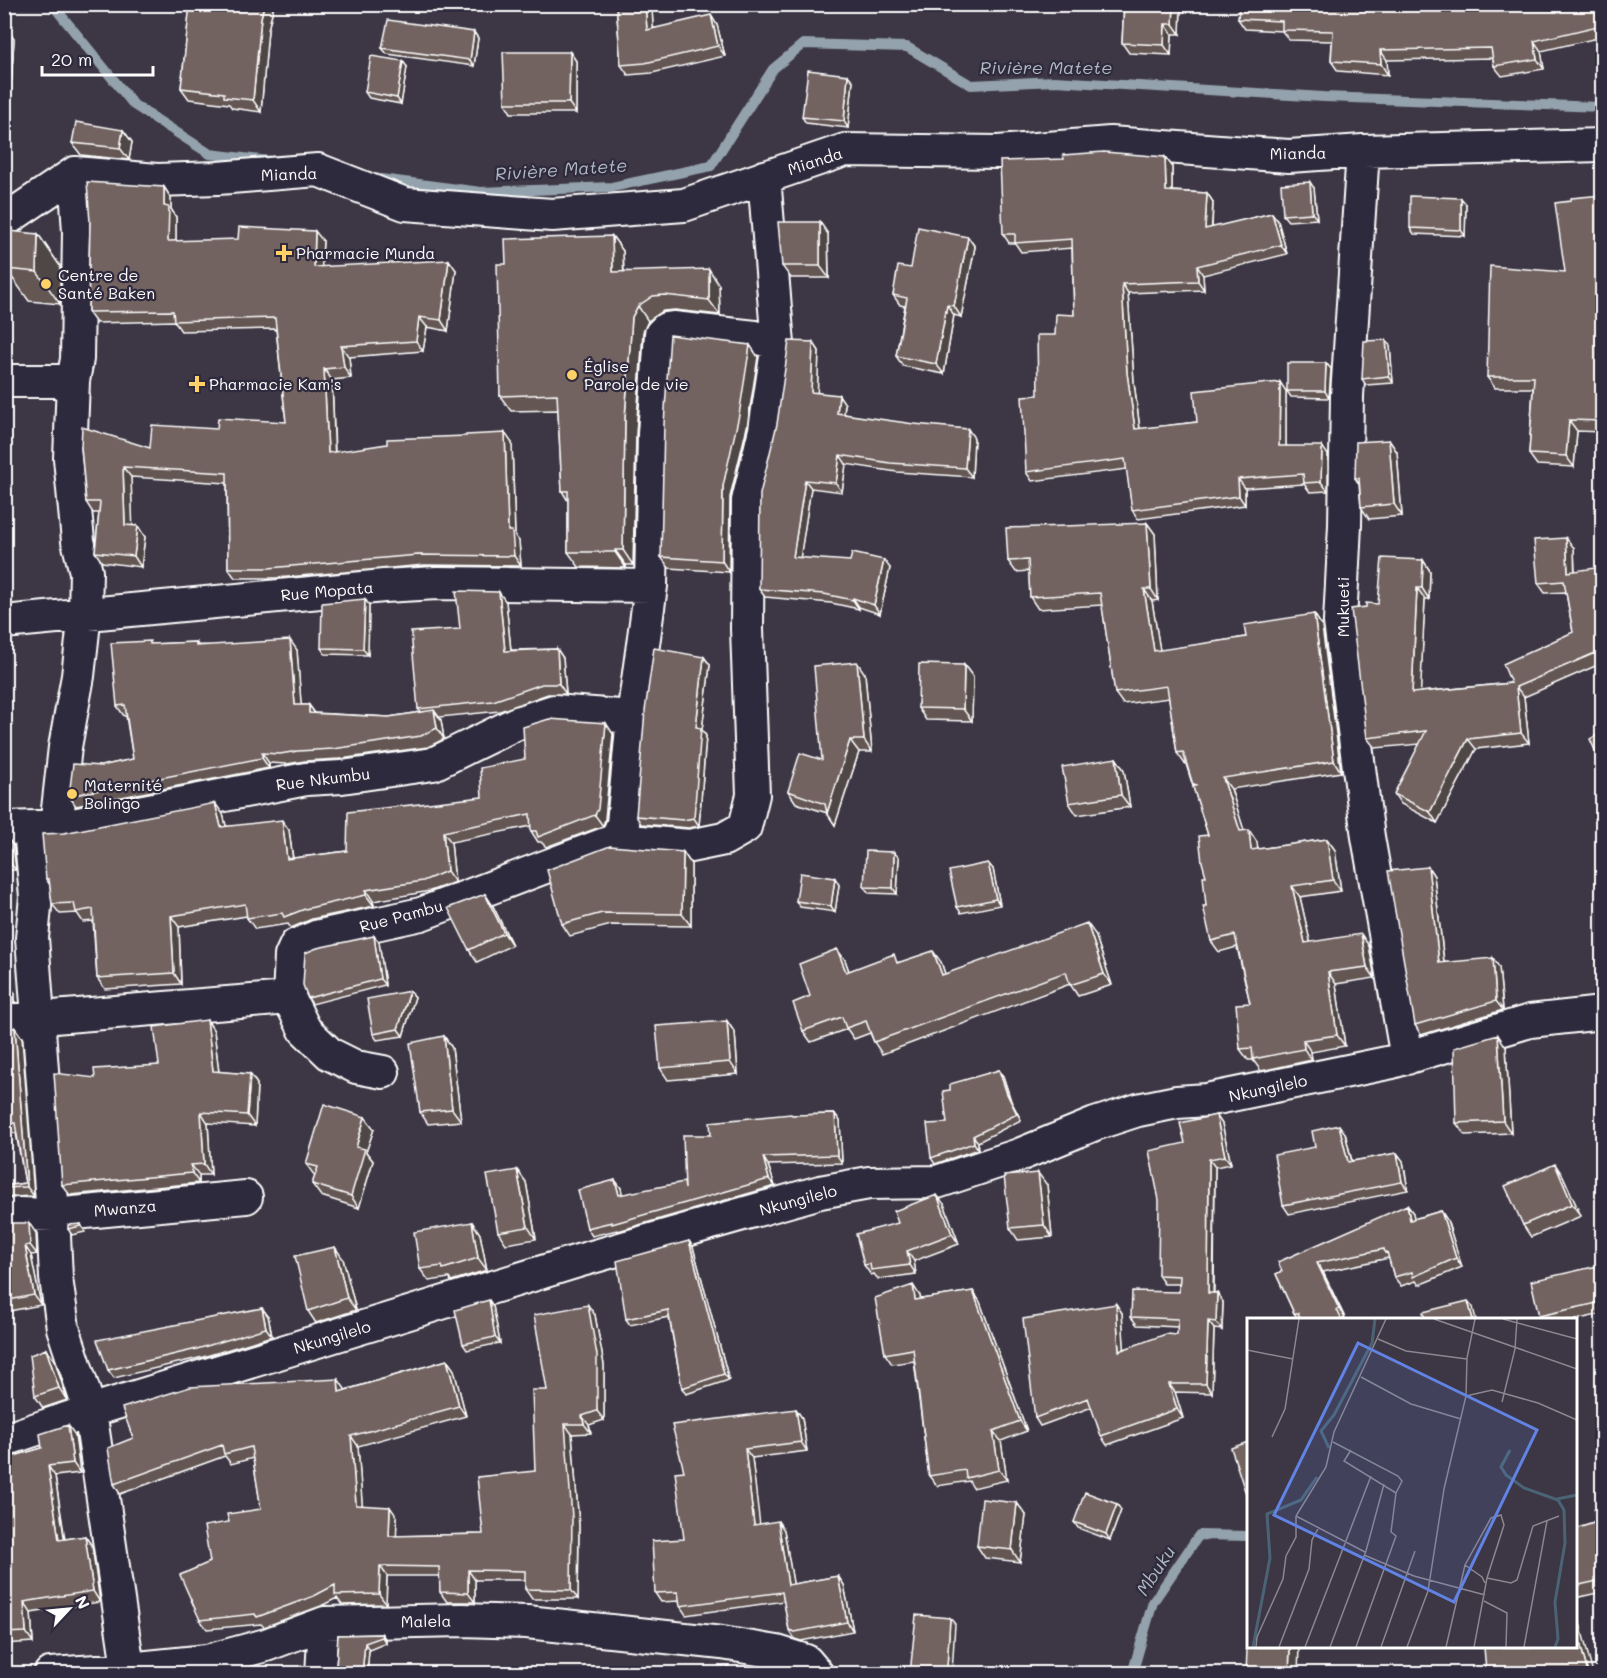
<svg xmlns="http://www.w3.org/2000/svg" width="1607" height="1678" viewBox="0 0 1607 1678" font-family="Mali,sans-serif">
<rect width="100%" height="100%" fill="#3d3644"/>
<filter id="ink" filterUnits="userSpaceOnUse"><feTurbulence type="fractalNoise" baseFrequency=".0167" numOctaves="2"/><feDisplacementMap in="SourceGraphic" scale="12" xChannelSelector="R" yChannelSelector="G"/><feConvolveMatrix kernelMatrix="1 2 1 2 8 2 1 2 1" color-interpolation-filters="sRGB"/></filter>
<g filter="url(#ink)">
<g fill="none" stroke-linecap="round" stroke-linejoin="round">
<path stroke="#93a2ac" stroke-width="10" d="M 52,4 L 134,105 L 210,154 L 269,161
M 373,178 L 481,192 L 612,187 L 711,166 L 773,69 L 803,44 L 907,47 L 971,85 L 1055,81 L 1324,97 L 1602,107
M 1132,1674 L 1153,1602 L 1199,1535 L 1248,1536"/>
<defs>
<path id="street" d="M 1363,151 L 1347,396 L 1345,525 L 1340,622 L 1368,837 L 1407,1058
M 75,173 L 157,180 L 218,178 L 318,170 L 405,204 L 552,215 L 684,205 L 845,150 L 998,152 L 1110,143 L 1289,156 L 1363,151 L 1602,145
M 4,221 L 75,173
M 4,381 L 73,381
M 4,622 L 384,586 L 437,583 L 651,586
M 56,827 L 65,747 L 78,676 L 85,613 L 86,572 L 78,541 L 70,458 L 73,381 L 77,359 L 79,232 L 75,173
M 4,828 L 68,826 L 306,779 L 342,777 L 433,764 L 517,723 L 554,711 L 633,717
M 30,828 L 36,897 L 32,938 L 53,1215 L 56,1278 L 63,1328 L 90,1411 L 129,1674
M 616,840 L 690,846 L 724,839 L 745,827 L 753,795 L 747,629 L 748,501 L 765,430 L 778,344 L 764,177
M 289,998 L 305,1030 L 330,1054 L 356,1067 L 383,1072
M 4,1021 L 289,998 L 291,956 L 296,945 L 316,937 L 421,914 L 616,840 L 623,824 L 633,717 L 651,586 L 654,434 L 661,334 L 666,329 L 673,328 L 755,337 L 778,344
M 4,1218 L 18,1214 L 53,1215 L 246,1197
M 4,1440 L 90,1411 L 578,1261 L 820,1192 L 869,1183 L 937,1182 L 1019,1155 L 1095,1124 L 1138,1110 L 1177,1102 L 1207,1100 L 1392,1062 L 1530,1021 L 1602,1013
M 50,1674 L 128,1669 L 207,1661 L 266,1645 L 325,1623 L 462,1620 L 527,1622 L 722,1643 L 777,1652 L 806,1661 L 817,1674
M 322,1674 L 325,1623"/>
</defs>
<use href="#street" stroke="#fff" stroke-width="36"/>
<use href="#street" stroke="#2f2a3d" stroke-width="32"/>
</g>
<path fill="#635653" stroke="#fff" stroke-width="1.5" d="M 274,4 L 268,30 L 261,112 L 232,108 L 229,104 L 189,99 L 181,88 L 190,5 Z
M 616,4 L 649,4 L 652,9 L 653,28 L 717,25 L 725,56 L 652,73 L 628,75 L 621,65 Z
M 791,4 L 875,4 L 795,10 Z
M 1124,4 L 1196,4 L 1181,6 L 1180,34 L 1172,34 L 1171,55 L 1129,53 L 1122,43 Z
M 1602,4 L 1602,37 L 1541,51 L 1544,69 L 1502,76 L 1494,66 L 1493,58 L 1387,60 L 1388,75 L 1338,71 L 1331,61 L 1332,41 L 1289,40 L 1282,31 L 1245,29 L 1238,19 Z
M 4,30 L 14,39 L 10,103 L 4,103 Z
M 478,38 L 474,66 L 387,54 L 382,48 Z
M 570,52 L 576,61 L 576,113 L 511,113 L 505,103 Z
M 407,67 L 401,104 L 369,98 L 365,92 Z
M 853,81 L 848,128 L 806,123 L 802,117 Z
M 123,130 L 132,142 L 129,160 L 81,155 L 72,143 Z
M 1165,157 L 1172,166 L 1172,191 L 1207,193 L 1213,202 L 1212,228 L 1272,213 L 1278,221 L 1287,254 L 1203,275 L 1204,290 L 1128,293 L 1134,382 L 1140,429 L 1197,422 L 1286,391 L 1286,446 L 1328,455 L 1328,491 L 1310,492 L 1304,484 L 1245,488 L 1245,505 L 1138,519 L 1132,510 L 1127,469 L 1032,481 L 1026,472 L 1038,395 L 1055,335 L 1074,315 L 1072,248 L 1021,252 L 1015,243 L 1009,243 L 1003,234 Z
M 164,187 L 171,198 L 171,209 L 176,217 L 176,241 L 323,241 L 321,267 L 456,270 L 448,331 L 427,327 L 423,351 L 349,357 L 351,378 L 332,380 L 335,452 L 512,443 L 515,536 L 519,541 L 521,566 L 425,565 L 276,578 L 235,578 L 228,568 L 227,483 L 131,477 L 132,526 L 145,537 L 141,567 L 102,562 L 95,552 L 99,513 L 93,513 L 86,502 L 81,447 L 150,448 L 217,429 L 286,422 L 276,329 L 181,331 L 174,321 L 96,323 L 88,312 L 90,222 Z
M 1314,188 L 1317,219 L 1288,221 L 1283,215 Z
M 1602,195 L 1602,432 L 1577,431 L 1574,467 L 1537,465 L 1529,454 L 1533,388 L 1495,388 L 1487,377 L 1565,272 L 1571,201 Z
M 1466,204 L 1465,236 L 1414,234 L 1410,228 Z
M 38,234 L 60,266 L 60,304 L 29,301 L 6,269 Z
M 828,234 L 829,278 L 791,278 L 782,266 Z
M 612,236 L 623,251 L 624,271 L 719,285 L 720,315 L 675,310 L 663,311 L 648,321 L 643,332 L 636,434 L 633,565 L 626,565 L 626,568 L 579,567 L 568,552 L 568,501 L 562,491 L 558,410 L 511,411 L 500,396 L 506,264 Z
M 968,237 L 975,247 L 961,317 L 954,315 L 944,374 L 903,366 L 896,356 L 905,306 L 900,305 L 893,295 L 911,268 Z
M 813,342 L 819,351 L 817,392 L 845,404 L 844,414 L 974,438 L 972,477 L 897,472 L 846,464 L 842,492 L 811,488 L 800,558 L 890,568 L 880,614 L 859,607 L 859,609 L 831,603 L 765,597 L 759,589 Z
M 1390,346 L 1393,383 L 1366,385 L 1362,379 Z
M 758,357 L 747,427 L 730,497 L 729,572 L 669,568 L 661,557 Z
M 1326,363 L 1331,369 L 1329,398 L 1291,397 L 1287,391 Z
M 1389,440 L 1397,452 L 1402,516 L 1369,519 L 1361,507 L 1359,484 L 1355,478 Z
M 1147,523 L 1155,534 L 1158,600 L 1152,601 L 1160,651 L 1246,637 L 1314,614 L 1322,626 L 1341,772 L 1231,789 L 1244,831 L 1257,842 L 1258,849 L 1327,839 L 1335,850 L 1341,891 L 1300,897 L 1310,942 L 1369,946 L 1375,978 L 1336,984 L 1345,1046 L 1311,1052 L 1312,1060 L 1261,1071 L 1253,1060 L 1248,1060 L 1240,1049 L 1250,1003 L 1237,947 L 1219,952 L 1211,941 L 1206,906 L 1206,876 L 1208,835 L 1186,764 L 1185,764 L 1177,753 L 1169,698 L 1123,704 L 1115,693 L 1102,605 L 1038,609 L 1030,597 L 1029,571 L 1016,572 L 1008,561 Z
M 4,547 L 9,553 L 9,603 L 4,605 Z
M 1574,548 L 1575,571 L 1600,664 L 1524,697 L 1529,743 L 1476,749 L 1437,823 L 1401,804 L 1394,794 L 1420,744 L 1375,748 L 1367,738 L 1366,607 L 1378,604 L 1423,560 L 1430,571 L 1429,599 L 1425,599 L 1420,692 L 1511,683 L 1573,632 L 1566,592 L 1545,593 L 1538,583 Z
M 506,602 L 511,650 L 557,649 L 563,658 L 566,694 L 548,694 L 500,711 L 439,717 L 441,720 L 444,739 L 428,747 L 340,759 L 305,761 L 287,764 L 269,763 L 269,768 L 76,806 L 69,796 L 101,766 L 133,759 L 126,716 L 124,716 L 117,706 L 152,644 L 196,642 L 198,645 L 297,650 L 301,705 L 309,705 L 315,713 L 389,717 L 421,712 L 418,709 L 460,629 Z
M 369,605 L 368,655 L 325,654 L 321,648 Z
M 704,657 L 710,665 L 702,730 L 706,736 L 699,826 L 689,828 L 641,824 L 636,816 Z
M 964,665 L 973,677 L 972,721 L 926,720 L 918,708 Z
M 865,674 L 872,752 L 859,752 L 835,825 L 827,813 L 796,803 L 788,791 L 822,760 Z
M 613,734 L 605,819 L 603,826 L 546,847 L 541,842 L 538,842 L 531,831 L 531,826 L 451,842 L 455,882 L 430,891 L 373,901 L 374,906 L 312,919 L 291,928 L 288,924 L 255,929 L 247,918 L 247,916 L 179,927 L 181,984 L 105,989 L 97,978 L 93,921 L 83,922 L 77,913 L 60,914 L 52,904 L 50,885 L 46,879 L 64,833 L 223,814 L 226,826 L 289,830 L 293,858 L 347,851 L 482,797 L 525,759 Z
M 1116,758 L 1124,770 L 1130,807 L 1077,815 L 1069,803 Z
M 4,840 L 9,840 L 13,846 L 16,870 L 8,870 L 4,865 Z
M 683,852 L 691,864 L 691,926 L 611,925 L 570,936 L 562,924 Z
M 899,858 L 897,894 L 869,893 L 864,887 Z
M 988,863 L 993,869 L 1000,905 L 961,913 L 957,907 Z
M 1428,867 L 1434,876 L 1444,962 L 1499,967 L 1503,1010 L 1421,1035 L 1415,1025 Z
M 835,878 L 839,885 L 835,912 L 800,907 L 796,901 Z
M 485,894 L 493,906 L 512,945 L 477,962 L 469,950 Z
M 1095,934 L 1112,985 L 1078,996 L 1070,984 L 882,1054 L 874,1042 L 870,1033 L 854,1039 L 847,1029 L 811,1042 L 803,1031 L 810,996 L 845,960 L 849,971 L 900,962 L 941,962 L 945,974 Z
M 374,936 L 379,942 L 385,985 L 312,1004 L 308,998 Z
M 4,984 L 15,993 L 15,1002 L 4,1003 Z
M 410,991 L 415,997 L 403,1036 L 377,1040 L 373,1034 Z
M 207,1020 L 214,1031 L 219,1072 L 250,1074 L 257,1084 L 255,1126 L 208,1123 L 211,1175 L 199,1175 L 199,1183 L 70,1195 L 62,1185 L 95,1078 L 159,1065 Z
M 727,1021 L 735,1033 L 738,1074 L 668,1080 L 660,1068 Z
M 4,1028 L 15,1028 L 22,1038 L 34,1196 L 13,1197 L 4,1199 L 4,1186 L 25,1183 L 16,1133 L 4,1132 Z
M 444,1036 L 452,1048 L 461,1121 L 428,1124 L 420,1112 Z
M 1506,1047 L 1511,1133 L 1465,1135 L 1456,1123 Z
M 999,1070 L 1003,1076 L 1011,1101 L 1021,1120 L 978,1142 L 978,1149 L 935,1164 L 931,1158 L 947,1123 L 950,1090 Z
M 835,1114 L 840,1121 L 842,1163 L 768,1165 L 775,1186 L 618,1231 L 617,1230 L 592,1236 L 587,1228 L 615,1180 L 621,1188 L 622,1195 L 685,1184 L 711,1135 L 793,1115 Z
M 1216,1115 L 1222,1124 L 1231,1164 L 1215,1167 L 1214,1293 L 1217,1293 L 1223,1302 L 1222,1330 L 1214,1329 L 1212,1393 L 1175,1392 L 1183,1418 L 1107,1445 L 1101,1436 L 1092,1407 L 1040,1426 L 1035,1418 L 1116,1304 L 1122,1313 L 1124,1349 L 1177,1335 L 1178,1327 L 1137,1325 L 1131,1317 L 1179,1292 L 1179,1284 L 1164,1284 L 1158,1275 L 1185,1143 Z
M 374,1129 L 366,1152 L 373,1161 L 359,1208 L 321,1196 L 312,1184 L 315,1176 L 306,1164 Z
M 1345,1133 L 1352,1161 L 1397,1153 L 1403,1161 L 1408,1190 L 1289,1214 L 1283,1205 L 1315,1147 Z
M 517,1170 L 526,1182 L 536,1239 L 506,1244 L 498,1232 Z
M 1563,1176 L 1581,1216 L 1531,1237 L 1523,1225 Z
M 1047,1185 L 1052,1237 L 1018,1240 L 1010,1228 Z
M 944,1204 L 959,1244 L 914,1261 L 916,1274 L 878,1279 L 874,1274 L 871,1275 L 864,1265 L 898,1223 Z
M 1407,1205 L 1413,1213 L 1414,1219 L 1441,1211 L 1447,1220 L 1462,1267 L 1419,1285 L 1416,1281 L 1401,1286 L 1394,1277 L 1389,1258 L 1323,1272 L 1345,1318 L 1343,1319 L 1343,1320 L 1299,1320 L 1294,1313 L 1276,1274 Z
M 472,1222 L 480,1234 L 487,1270 L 451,1281 L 449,1278 L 429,1281 L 420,1269 Z
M 4,1224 L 36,1233 L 37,1254 L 31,1255 L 41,1305 L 4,1312 Z
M 81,1224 L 85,1232 L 72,1235 L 68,1229 Z
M 689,1241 L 693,1247 L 729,1380 L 686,1394 L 682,1388 L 669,1317 L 630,1325 L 626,1319 Z
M 343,1259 L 356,1310 L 316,1323 L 308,1311 Z
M 1602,1265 L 1602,1314 L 1575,1320 L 1542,1320 L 1539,1316 Z
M 973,1291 L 980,1302 L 1027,1431 L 1001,1441 L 1007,1480 L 973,1488 L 969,1481 L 937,1486 L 929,1476 L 914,1361 L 892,1364 L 885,1354 L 920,1296 L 921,1299 Z
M 493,1306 L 500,1343 L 467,1350 L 463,1344 Z
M 262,1308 L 268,1316 L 272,1336 L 203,1357 L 114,1378 L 108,1370 Z
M 595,1315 L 604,1365 L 604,1420 L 589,1425 L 591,1433 L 572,1434 L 579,1526 L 578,1599 L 532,1599 L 525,1589 L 525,1580 L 475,1580 L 475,1602 L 447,1602 L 440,1592 L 440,1576 L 387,1576 L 386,1604 L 342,1605 L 337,1598 L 321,1606 L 264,1627 L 261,1624 L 207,1629 L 200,1620 L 210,1562 L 229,1522 L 261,1509 L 253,1458 L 231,1464 L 225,1456 L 120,1494 L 114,1484 L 338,1379 L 345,1390 L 447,1360 L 454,1370 L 466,1416 L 358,1446 L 362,1505 L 397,1517 L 396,1536 L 483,1534 L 535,1471 L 547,1390 Z
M 46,1349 L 55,1361 L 67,1400 L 43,1408 L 35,1396 Z
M 796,1409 L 802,1418 L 807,1451 L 752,1458 L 759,1524 L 784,1530 L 793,1584 L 838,1576 L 844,1585 L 853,1631 L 801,1641 L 795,1639 L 789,1630 L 784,1601 L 686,1615 L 680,1606 L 679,1601 L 661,1602 L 655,1593 L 684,1539 L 684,1471 Z
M 75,1435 L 80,1473 L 55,1476 L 65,1539 L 85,1536 L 92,1546 L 100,1602 L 31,1613 L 33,1642 L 4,1644 L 4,1459 L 42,1448 Z
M 1017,1503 L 1026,1515 L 1020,1562 L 985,1558 L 977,1546 Z
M 1602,1508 L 1602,1592 L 1575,1598 L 1575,1529 L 1597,1522 Z
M 1121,1510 L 1110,1540 L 1078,1528 L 1074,1522 Z
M 382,1634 L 386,1640 L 386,1643 L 369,1650 L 367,1674 L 334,1674 L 336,1669 L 338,1635 Z"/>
<path fill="#504644" stroke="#fff" stroke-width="1.5" d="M 264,4 L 274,4 L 268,30 L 261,112 L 253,100 L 261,18 Z
M 645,4 L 649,4 L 652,9 L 654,40 L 647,30 Z
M 1174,4 L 1180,4 L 1181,6 L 1180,34 L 1173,24 Z
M 711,15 L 717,25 L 725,56 L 718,46 Z
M 1165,24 L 1172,34 L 1171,55 L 1164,45 Z
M 8,30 L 14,39 L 10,103 L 4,96 L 4,80 Z
M 474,32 L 478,38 L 474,66 L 470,60 Z
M 1534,41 L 1541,51 L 1544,69 L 1537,59 Z
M 1380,50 L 1387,60 L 1388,75 L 1381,64 Z
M 570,52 L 576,61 L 576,113 L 569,103 Z
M 403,61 L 407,67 L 401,104 L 397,98 Z
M 848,75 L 853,81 L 848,128 L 844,121 Z
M 123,130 L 132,142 L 129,160 L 120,148 Z
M 1165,157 L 1172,166 L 1172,200 L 1166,191 Z
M 1310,182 L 1314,188 L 1317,219 L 1312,213 Z
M 164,187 L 171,198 L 171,209 L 176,217 L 176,251 L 168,241 L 164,206 Z
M 1207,193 L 1213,202 L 1211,238 L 1205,229 Z
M 1461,198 L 1466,204 L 1465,236 L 1461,230 Z
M 1272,213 L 1278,221 L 1287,254 L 1281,245 Z
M 820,222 L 828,234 L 829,278 L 820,266 Z
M 315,231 L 323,241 L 321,278 L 314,267 Z
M 38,234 L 60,266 L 60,304 L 37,272 Z
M 612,236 L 623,251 L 624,287 L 613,272 Z
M 968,237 L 975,247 L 961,317 L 954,306 Z
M 449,260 L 456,270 L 448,331 L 441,320 Z
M 1197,266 L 1203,275 L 1204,290 L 1198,281 Z
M 709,269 L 719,285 L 720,315 L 709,300 Z
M 1122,284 L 1128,293 L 1134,382 L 1141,438 L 1135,429 L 1127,373 Z
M 947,305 L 954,315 L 944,374 L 936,364 Z
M 638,306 L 648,321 L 643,332 L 636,434 L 633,565 L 623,550 L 625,418 L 632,317 Z
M 419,317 L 427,327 L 423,351 L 416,341 Z
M 1386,340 L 1390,346 L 1393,383 L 1389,376 Z
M 813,342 L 819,351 L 817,401 L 811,392 Z
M 750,345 L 758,357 L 747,427 L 730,497 L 729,572 L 722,561 L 723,486 Z
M 341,346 L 349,357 L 351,378 L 344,367 Z
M 1326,363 L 1331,369 L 1329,398 L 1325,391 Z
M 324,369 L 332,380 L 335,464 L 328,453 Z
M 1280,382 L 1286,391 L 1286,455 L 1279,446 Z
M 839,395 L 845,404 L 843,422 L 837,413 Z
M 1569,420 L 1577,431 L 1574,467 L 1566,456 Z
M 968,429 L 974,438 L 972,477 L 965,468 Z
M 505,433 L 512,443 L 515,536 L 519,541 L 521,566 L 514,556 L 508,531 Z
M 1389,440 L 1397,452 L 1402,516 L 1394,504 Z
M 1322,446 L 1328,455 L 1328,491 L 1321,482 Z
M 840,455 L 846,464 L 842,492 L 836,483 Z
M 123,467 L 131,477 L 133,535 L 125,525 Z
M 1238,479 L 1245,488 L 1245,505 L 1239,496 Z
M 805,480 L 811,488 L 799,566 L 793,557 Z
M 1147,523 L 1155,534 L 1158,600 L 1151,589 Z
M 138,526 L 145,537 L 141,567 L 134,556 Z
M 1566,538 L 1574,548 L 1575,583 L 1568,572 Z
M 4,547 L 9,553 L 9,603 L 4,597 Z
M 615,550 L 626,565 L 626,568 L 615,552 Z
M 884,560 L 890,568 L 880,614 L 874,605 Z
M 1423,560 L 1430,571 L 1429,599 L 1422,588 Z
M 1417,588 L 1425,599 L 1420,704 L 1412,693 Z
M 1144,589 L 1152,601 L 1162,663 L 1154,651 Z
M 499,592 L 506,602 L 512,661 L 505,651 Z
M 853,598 L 859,607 L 859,609 L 853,600 Z
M 365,599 L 369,605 L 368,655 L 363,649 Z
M 1314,614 L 1322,626 L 1341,772 L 1334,761 Z
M 290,640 L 297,650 L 302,715 L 295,705 Z
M 557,649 L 563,658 L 566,694 L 559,684 Z
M 704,657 L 710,665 L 702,730 L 706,736 L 699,826 L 694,818 L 696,727 Z
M 857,662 L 865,674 L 872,752 L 864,740 Z
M 964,665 L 973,677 L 972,721 L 963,709 Z
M 1516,687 L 1524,697 L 1529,743 L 1521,733 Z
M 309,705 L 316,715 L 309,713 Z
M 434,710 L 441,720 L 444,739 L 437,728 Z
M 606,723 L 613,734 L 605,819 L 603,826 L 595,815 Z
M 1468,739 L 1476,749 L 1437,823 L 1430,812 Z
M 850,740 L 859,752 L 835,825 L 827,813 Z
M 262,753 L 269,763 L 269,768 L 262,758 Z
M 1116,758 L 1124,770 L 1130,807 L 1121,795 Z
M 1223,778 L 1231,789 L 1248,843 L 1240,831 Z
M 215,803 L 223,814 L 229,837 L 221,827 Z
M 282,820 L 289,830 L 294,869 L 287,859 Z
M 1249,830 L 1257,842 L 1259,862 L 1251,850 Z
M 443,832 L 451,842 L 455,882 L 447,871 Z
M 1327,839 L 1335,850 L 1341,891 L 1333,880 Z
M 9,840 L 13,846 L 16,870 L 11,864 Z
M 683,852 L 691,864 L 691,926 L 682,914 Z
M 894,852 L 899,858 L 897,894 L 893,888 Z
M 988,863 L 993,869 L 1000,905 L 996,899 Z
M 1428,867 L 1434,876 L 1445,972 L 1439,963 Z
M 835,878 L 839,885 L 835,912 L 831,906 Z
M 1292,886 L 1300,897 L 1313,954 L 1305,943 Z
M 366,890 L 373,901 L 374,906 L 366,895 Z
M 485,894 L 493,906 L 512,945 L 504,933 Z
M 171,916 L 179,927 L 181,984 L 174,973 Z
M 1087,923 L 1095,934 L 1112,985 L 1104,974 Z
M 1361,934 L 1369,946 L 1375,978 L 1367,967 Z
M 374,936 L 379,942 L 385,985 L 380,979 Z
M 837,949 L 845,960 L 853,983 L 846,972 Z
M 933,951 L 941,962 L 949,986 L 942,975 Z
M 1493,958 L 1499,967 L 1503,1010 L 1496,1001 Z
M 1328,972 L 1336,984 L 1345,1046 L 1337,1035 Z
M 8,984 L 15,993 L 15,1002 L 9,992 Z
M 410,991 L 415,997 L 403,1036 L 398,1029 Z
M 207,1020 L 214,1031 L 220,1082 L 213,1071 Z
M 727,1021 L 735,1033 L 738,1074 L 730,1062 Z
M 15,1028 L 22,1038 L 34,1196 L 27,1187 Z
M 1498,1035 L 1506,1047 L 1511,1133 L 1503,1121 Z
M 444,1036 L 452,1048 L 461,1121 L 452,1109 Z
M 1303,1040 L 1311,1052 L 1312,1060 L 1304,1049 Z
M 999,1070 L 1003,1076 L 1011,1101 L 1021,1120 L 1007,1094 Z
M 250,1074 L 257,1084 L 255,1126 L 247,1115 Z
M 201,1112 L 208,1123 L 211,1175 L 204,1164 Z
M 835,1114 L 840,1121 L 842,1163 L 837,1155 Z
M 1216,1115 L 1222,1124 L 1231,1164 L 1225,1156 Z
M 365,1117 L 374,1129 L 366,1152 L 373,1161 L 359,1208 L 351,1196 L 356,1147 Z
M 1339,1125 L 1345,1133 L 1354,1171 L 1348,1162 Z
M 973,1136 L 978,1142 L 978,1149 L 974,1143 Z
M 1397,1153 L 1403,1161 L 1408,1190 L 1402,1182 Z
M 763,1157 L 768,1165 L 775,1186 L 769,1179 Z
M 1209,1159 L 1215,1167 L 1213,1302 L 1208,1293 Z
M 1555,1164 L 1563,1176 L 1581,1216 L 1572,1204 Z
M 191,1165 L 199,1175 L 199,1183 L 192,1173 Z
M 517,1170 L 526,1182 L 536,1239 L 528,1227 Z
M 1038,1173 L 1047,1185 L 1052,1237 L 1044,1225 Z
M 615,1180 L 621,1188 L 624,1203 L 619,1195 Z
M 937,1195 L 944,1204 L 959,1244 L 952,1234 Z
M 1407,1205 L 1413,1213 L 1416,1229 L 1410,1220 Z
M 1441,1211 L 1447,1220 L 1462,1267 L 1456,1258 Z
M 472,1222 L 480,1234 L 487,1270 L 478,1258 Z
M 29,1223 L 36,1233 L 37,1254 L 30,1245 Z
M 689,1241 L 693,1247 L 729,1380 L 724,1374 Z
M 25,1246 L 31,1255 L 41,1305 L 34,1295 Z
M 335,1247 L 343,1259 L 356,1310 L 347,1298 Z
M 907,1251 L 914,1261 L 916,1274 L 910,1265 Z
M 1317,1263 L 1323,1272 L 1345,1318 L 1339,1309 Z
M 913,1285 L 920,1296 L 922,1310 L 915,1300 Z
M 973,1291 L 980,1302 L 1027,1431 L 1020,1421 Z
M 1217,1293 L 1223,1302 L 1222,1330 L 1216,1322 Z
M 489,1300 L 493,1306 L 500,1343 L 495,1337 Z
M 1468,1301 L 1473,1307 L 1476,1320 L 1473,1320 Z
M 1116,1304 L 1122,1313 L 1125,1360 L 1119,1351 Z
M 588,1305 L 595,1315 L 604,1365 L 604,1420 L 597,1411 Z
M 262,1308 L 268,1316 L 272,1336 L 266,1328 Z
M 1208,1321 L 1214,1329 L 1212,1393 L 1206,1384 Z
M 46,1349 L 55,1361 L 67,1400 L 59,1388 Z
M 447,1360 L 454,1370 L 466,1416 L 459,1406 Z
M 338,1379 L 345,1389 L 346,1402 L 339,1392 Z
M 1169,1384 L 1175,1392 L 1183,1418 L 1177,1409 Z
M 796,1409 L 802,1418 L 807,1451 L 801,1442 Z
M 582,1416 L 589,1425 L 591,1433 L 584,1424 Z
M 565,1424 L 572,1434 L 579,1526 L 578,1599 L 571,1590 Z
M 68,1425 L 75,1435 L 80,1473 L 73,1463 Z
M 993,1431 L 1001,1441 L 1007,1480 L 999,1470 Z
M 351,1436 L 358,1446 L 363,1515 L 356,1505 Z
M 745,1449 L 752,1458 L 761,1534 L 754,1525 Z
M 48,1466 L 55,1476 L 66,1550 L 59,1540 Z
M 1017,1503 L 1026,1515 L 1020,1562 L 1012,1550 Z
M 1117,1504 L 1121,1510 L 1110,1540 L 1106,1534 Z
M 390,1507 L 397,1517 L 396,1546 L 389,1536 Z
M 778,1521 L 784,1530 L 795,1594 L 788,1585 Z
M 85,1536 L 92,1546 L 100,1602 L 93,1591 Z
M 380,1566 L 387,1576 L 386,1604 L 379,1594 Z
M 468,1570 L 475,1580 L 475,1602 L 468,1593 Z
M 838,1576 L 844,1585 L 853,1631 L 847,1622 Z
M 24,1602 L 31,1613 L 33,1642 L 26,1632 Z
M 1575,1604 L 1593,1674 L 1588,1674 L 1575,1623 Z
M 950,1618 L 955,1624 L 952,1673 L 947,1667 Z
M 382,1634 L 386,1640 L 386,1643 L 382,1637 Z
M 365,1643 L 369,1650 L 367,1674 L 362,1674 Z
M 1290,1647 L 1299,1647 L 1298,1674 L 1289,1674 Z"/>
<path fill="#736461" stroke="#fff" stroke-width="1.5" d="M 190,4 L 264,4 L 261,18 L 253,100 L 224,97 L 224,93 L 181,88 Z
M 616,4 L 645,4 L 647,30 L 711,15 L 718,46 L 645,63 L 621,65 Z
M 1124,4 L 1174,4 L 1173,24 L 1165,24 L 1164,45 L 1122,43 Z
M 1239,4 L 1602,4 L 1602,25 L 1534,41 L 1537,59 L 1494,66 L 1491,48 L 1380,50 L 1381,64 L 1331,61 L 1333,31 L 1282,30 L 1282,21 L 1238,19 Z
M 388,20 L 474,32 L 470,60 L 382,48 Z
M 4,30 L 8,30 L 4,80 Z
M 503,52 L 570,52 L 569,103 L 505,103 Z
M 371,56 L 403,61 L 397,98 L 365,92 Z
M 808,70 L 848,75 L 844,121 L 802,117 Z
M 76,122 L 123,130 L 120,148 L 72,143 Z
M 1104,152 L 1165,157 L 1166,191 L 1207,193 L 1205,229 L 1272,213 L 1281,245 L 1197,266 L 1198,281 L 1122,284 L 1127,373 L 1135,429 L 1197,422 L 1194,391 L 1280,382 L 1279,446 L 1322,446 L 1321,482 L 1304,483 L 1303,474 L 1238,479 L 1239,496 L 1132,510 L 1125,459 L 1026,472 L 1022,396 L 1038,395 L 1037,335 L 1055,335 L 1056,314 L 1074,315 L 1072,239 L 1015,243 L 1015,234 L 1003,234 L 1000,161 L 1064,159 L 1063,155 Z
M 87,182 L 164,187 L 164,206 L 169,207 L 168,241 L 238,239 L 239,227 L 315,231 L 314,267 L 449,260 L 441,320 L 419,317 L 416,341 L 341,346 L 344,367 L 324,369 L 328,453 L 387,444 L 387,439 L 466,436 L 466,435 L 505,433 L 508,531 L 512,531 L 514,556 L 418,555 L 269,568 L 228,568 L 227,473 L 123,467 L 125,525 L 138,526 L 134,556 L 95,552 L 100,502 L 86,502 L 81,447 L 82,427 L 150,448 L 152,425 L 217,429 L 218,418 L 286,422 L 275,318 L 174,321 L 173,311 L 88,312 L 90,222 Z
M 1310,182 L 1312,213 L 1283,215 L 1281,184 Z
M 1602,195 L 1602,421 L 1569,420 L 1566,456 L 1529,454 L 1534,377 L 1487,377 L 1490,266 L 1565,272 L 1555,203 L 1571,201 L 1571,198 Z
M 1410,196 L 1461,198 L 1461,230 L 1410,228 Z
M 778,222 L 820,222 L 820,266 L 782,266 Z
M 918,227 L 968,237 L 954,306 L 947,305 L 936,364 L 896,356 L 907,298 L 893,295 L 898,266 L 911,268 Z
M 9,231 L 38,234 L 37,272 L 6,269 Z
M 612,236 L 613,272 L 709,269 L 709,300 L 664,295 L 653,296 L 638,306 L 632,317 L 625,418 L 623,550 L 615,550 L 615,552 L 568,552 L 568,491 L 562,491 L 557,394 L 500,396 L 497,264 L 506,264 L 505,239 Z
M 670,335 L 750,345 L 739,415 L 723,486 L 722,561 L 661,557 L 664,424 Z
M 1386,340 L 1389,376 L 1362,379 L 1364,341 Z
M 789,341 L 813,342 L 811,392 L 839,395 L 837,413 L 914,424 L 968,429 L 965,468 L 890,463 L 840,455 L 836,483 L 805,480 L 793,557 L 850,561 L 852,553 L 884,560 L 874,605 L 853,598 L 853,600 L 824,594 L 759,589 L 760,494 L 777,424 Z
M 1287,363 L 1326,363 L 1325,391 L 1287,391 Z
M 1389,440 L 1394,504 L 1361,507 L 1359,478 L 1355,478 L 1356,442 Z
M 1147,523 L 1151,589 L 1144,589 L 1154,651 L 1246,637 L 1244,625 L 1314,614 L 1334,761 L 1223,778 L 1240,831 L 1249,830 L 1251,850 L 1327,839 L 1333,880 L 1292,886 L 1305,943 L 1361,934 L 1367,967 L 1328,972 L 1337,1035 L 1303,1040 L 1304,1049 L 1253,1059 L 1252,1048 L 1240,1049 L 1236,1004 L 1250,1003 L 1235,935 L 1211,941 L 1203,906 L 1206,906 L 1203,876 L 1206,876 L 1202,862 L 1199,836 L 1208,835 L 1193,787 L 1197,785 L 1193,785 L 1183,752 L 1177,753 L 1167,686 L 1115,693 L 1100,593 L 1030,597 L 1028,560 L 1008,561 L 1006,528 Z
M 1566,538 L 1568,572 L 1602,567 L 1602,669 L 1595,653 L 1516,687 L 1521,733 L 1468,739 L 1430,812 L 1394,794 L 1426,731 L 1367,738 L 1351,609 L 1366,607 L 1366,603 L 1378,604 L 1382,558 L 1423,560 L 1422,588 L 1417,588 L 1412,693 L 1511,683 L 1503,664 L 1573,632 L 1564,581 L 1538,583 L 1534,540 Z
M 456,591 L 499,592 L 505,651 L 557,649 L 559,684 L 542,684 L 493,701 L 418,709 L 411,632 L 460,629 Z
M 365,599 L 363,649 L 321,648 L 322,603 Z
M 290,640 L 295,705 L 309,705 L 309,713 L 389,717 L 434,710 L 437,728 L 421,736 L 333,749 L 298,751 L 280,754 L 262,753 L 262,758 L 69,796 L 73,764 L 101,766 L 133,759 L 125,705 L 117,706 L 111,643 L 150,641 L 150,644 L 196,642 L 196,646 Z
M 654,648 L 704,657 L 696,727 L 701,728 L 694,818 L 683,820 L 636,816 L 645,711 Z
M 857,662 L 864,740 L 850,740 L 827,813 L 825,804 L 788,791 L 800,753 L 822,760 L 814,666 Z
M 919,664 L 964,665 L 963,709 L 918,708 Z
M 549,719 L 606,723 L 598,809 L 595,815 L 538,837 L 536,831 L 531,831 L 530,814 L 443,832 L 447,871 L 423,881 L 366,890 L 366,895 L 305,909 L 284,917 L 282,913 L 247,918 L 245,904 L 171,916 L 174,973 L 97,978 L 93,909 L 76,912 L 74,903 L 52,904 L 49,879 L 46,879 L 42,834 L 64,833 L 215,803 L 221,827 L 282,820 L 287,859 L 347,851 L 348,812 L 482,797 L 480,768 L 525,759 L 523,727 Z
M 1602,732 L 1602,766 L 1590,739 Z
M 1116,758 L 1121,795 L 1069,803 L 1062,767 Z
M 4,840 L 9,840 L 11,864 L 4,864 Z
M 610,846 L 683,852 L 682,914 L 602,913 L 562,924 L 547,870 Z
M 866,851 L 894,852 L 893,888 L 864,887 Z
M 988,863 L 996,899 L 957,907 L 949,871 Z
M 1428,867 L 1439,963 L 1493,958 L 1496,1001 L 1415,1025 L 1388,871 Z
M 800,873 L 835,878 L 831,906 L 796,901 Z
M 485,894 L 504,933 L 469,950 L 448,908 Z
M 1087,923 L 1104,974 L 1070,985 L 1066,972 L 874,1042 L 866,1021 L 846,1028 L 842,1017 L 803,1031 L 793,1003 L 810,996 L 799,964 L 837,949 L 846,972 L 894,954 L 897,963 L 933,951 L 942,975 Z
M 374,936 L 380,979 L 308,998 L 303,985 L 305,953 L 317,948 Z
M 4,984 L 8,984 L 9,992 L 4,993 Z
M 410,991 L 398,1029 L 373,1034 L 367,999 Z
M 207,1020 L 213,1071 L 250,1074 L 247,1115 L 201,1112 L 204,1164 L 191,1165 L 192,1173 L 62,1185 L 54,1073 L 95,1078 L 94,1069 L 159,1065 L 154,1027 Z
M 727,1021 L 730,1062 L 660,1068 L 656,1026 Z
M 4,1028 L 15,1028 L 27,1187 L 4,1188 L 4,1186 L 25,1183 L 15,1123 L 4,1123 Z
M 1498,1035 L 1503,1121 L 1456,1123 L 1454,1048 Z
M 444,1036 L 452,1109 L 420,1112 L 410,1043 Z
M 999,1070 L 1007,1094 L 1017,1114 L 973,1136 L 974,1143 L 931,1158 L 927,1124 L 947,1123 L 943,1091 L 950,1090 L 950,1084 Z
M 324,1104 L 365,1117 L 356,1147 L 365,1149 L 351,1196 L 312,1184 L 318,1167 L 306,1164 Z
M 791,1114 L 792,1115 L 835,1114 L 837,1155 L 763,1157 L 769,1179 L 612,1224 L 612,1222 L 587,1228 L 578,1190 L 615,1180 L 619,1195 L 684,1182 L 685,1189 L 683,1135 L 711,1135 L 710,1122 Z
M 1216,1115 L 1225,1156 L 1209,1159 L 1208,1293 L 1217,1293 L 1216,1322 L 1208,1321 L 1206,1384 L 1169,1384 L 1177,1409 L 1101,1436 L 1088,1398 L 1035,1418 L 1023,1319 L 1116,1304 L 1119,1351 L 1166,1334 L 1177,1335 L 1178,1319 L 1131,1317 L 1132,1291 L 1179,1292 L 1180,1276 L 1158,1275 L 1159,1200 L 1149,1151 L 1185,1143 L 1180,1123 Z
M 1339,1125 L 1348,1162 L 1397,1153 L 1402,1182 L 1283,1205 L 1274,1155 L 1315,1147 L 1312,1131 Z
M 1555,1164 L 1572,1204 L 1523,1225 L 1505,1186 Z
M 517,1170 L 528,1227 L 498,1232 L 487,1175 Z
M 1038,1173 L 1044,1225 L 1010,1228 L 1004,1176 Z
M 937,1195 L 952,1234 L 907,1251 L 910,1265 L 871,1270 L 870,1264 L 864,1265 L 856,1234 L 898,1223 L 894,1211 Z
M 1407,1205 L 1410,1220 L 1441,1211 L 1456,1258 L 1413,1277 L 1412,1272 L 1394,1277 L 1387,1252 L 1385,1253 L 1384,1249 L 1317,1263 L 1339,1309 L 1337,1310 L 1342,1320 L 1301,1320 L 1298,1313 L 1294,1313 L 1276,1274 L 1282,1271 L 1278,1262 Z
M 472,1222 L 478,1258 L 443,1269 L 442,1266 L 420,1269 L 414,1232 Z
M 14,1223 L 29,1223 L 30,1245 L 25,1246 L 34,1295 L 4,1301 L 4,1224 Z
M 81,1224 L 81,1226 L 68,1229 L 68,1225 Z
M 689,1241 L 724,1374 L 682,1388 L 668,1310 L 626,1319 L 617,1261 Z
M 335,1247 L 347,1298 L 308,1311 L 295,1256 Z
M 1602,1265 L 1602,1302 L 1539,1316 L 1531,1281 Z
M 913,1285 L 915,1300 L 973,1291 L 1020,1421 L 993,1431 L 999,1470 L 966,1478 L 965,1470 L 929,1476 L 913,1349 L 885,1354 L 875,1298 Z
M 489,1300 L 495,1337 L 463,1344 L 455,1310 Z
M 1468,1301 L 1473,1320 L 1425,1320 L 1423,1312 Z
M 588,1305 L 597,1355 L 597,1411 L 582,1416 L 584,1424 L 565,1424 L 572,1517 L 571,1590 L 525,1589 L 525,1571 L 468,1570 L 468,1593 L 440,1592 L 439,1567 L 380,1566 L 379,1594 L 335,1595 L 335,1585 L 314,1596 L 257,1617 L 255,1614 L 200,1620 L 180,1575 L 210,1562 L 204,1526 L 229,1522 L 227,1514 L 261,1509 L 251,1447 L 224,1454 L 222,1445 L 114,1484 L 108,1448 L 133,1438 L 122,1408 L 190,1387 L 338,1379 L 339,1392 L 447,1360 L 459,1406 L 351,1436 L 356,1505 L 390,1507 L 389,1536 L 483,1534 L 477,1477 L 535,1471 L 532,1390 L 547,1390 L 534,1315 Z
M 262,1308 L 266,1328 L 197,1349 L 108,1370 L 97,1340 Z
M 46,1349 L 59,1388 L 35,1396 L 30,1355 Z
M 1602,1378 L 1602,1395 L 1599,1379 Z
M 796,1409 L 801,1442 L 745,1449 L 754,1525 L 778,1521 L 788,1585 L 838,1576 L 847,1622 L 795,1632 L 789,1630 L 782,1592 L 680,1606 L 678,1592 L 655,1593 L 652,1541 L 684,1539 L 675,1472 L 684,1471 L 672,1425 Z
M 68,1425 L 73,1463 L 48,1466 L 59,1540 L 85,1536 L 93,1591 L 24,1602 L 26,1632 L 4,1633 L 4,1459 L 42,1448 L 40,1434 Z
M 1248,1442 L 1248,1497 L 1247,1497 L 1231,1448 Z
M 1085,1492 L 1117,1504 L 1106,1534 L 1074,1522 Z
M 982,1499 L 1017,1503 L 1012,1550 L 977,1546 Z
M 1602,1508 L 1602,1580 L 1575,1586 L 1575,1529 L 1597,1522 L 1594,1510 Z
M 916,1615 L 950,1618 L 947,1667 L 952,1668 L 952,1674 L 910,1674 Z
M 1575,1623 L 1588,1674 L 1482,1674 L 1486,1672 L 1484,1647 L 1575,1647 Z
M 1248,1625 L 1248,1647 L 1290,1647 L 1289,1674 L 1246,1674 Z
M 382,1634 L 382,1637 L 365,1643 L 362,1674 L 334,1674 L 336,1669 L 338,1635 Z
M 728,1667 L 729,1674 L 685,1674 Z"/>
</g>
<g fill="#ffd166" stroke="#2f2a3d" stroke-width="2">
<path d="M281 244h6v6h6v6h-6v6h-6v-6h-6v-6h6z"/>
<circle cx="46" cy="284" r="6"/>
<circle cx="572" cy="375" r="6"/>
<path d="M194 375h6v6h6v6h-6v6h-6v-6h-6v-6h6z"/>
<circle cx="72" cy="794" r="6"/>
</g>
<g text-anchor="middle" stroke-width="4.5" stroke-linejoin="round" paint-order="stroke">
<g font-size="16" fill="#fff" stroke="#2f2a3d">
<text transform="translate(1298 153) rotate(-1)" y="6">Mianda</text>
<text transform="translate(815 161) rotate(-18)" y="6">Mianda</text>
<text transform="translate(289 174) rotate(-2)" y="6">Mianda</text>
<text transform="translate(327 591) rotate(-5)" y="6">Rue Mopata</text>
<text transform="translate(1343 607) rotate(-90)" y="6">Mukueti</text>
<text transform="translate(323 779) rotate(-7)" y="6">Rue Nkumbu</text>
<text transform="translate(401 916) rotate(-15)" y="6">Rue Pambu</text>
<text transform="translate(1268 1088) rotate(-12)" y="6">Nkungilelo</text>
<text transform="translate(798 1200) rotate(-15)" y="6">Nkungilelo</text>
<text transform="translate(125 1208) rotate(-5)" y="6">Mwanza</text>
<text transform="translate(332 1337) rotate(-17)" y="6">Nkungilelo</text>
<text transform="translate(426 1621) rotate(-1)" y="6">Malela</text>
</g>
<g font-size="16" fill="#fff" stroke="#2f2a3d" text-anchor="start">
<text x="296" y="259">Pharmacie Munda</text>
<text x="58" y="281">Centre de<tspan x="58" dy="18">Santé Baken</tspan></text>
<text x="584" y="372">Église<tspan x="584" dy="18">Parole de vie</tspan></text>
<text x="209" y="390">Pharmacie Kam's</text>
<text x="84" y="791">Maternité<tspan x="84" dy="18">Bolingo</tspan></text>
</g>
<g font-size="18" font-style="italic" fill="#aeb9c1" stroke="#2f2a3d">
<text x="1046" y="74">Rivière Matete</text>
<text transform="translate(561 170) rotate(-4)" y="6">Rivière Matete</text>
<text transform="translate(1156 1571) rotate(-57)" y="6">Mbuku</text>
</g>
</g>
<g transform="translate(1247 1318)">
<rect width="330" height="330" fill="#3d3644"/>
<path fill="none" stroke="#4b6475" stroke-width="3" d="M 82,130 L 74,113 L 87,97 L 125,25 L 128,1M 263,132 L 254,149 L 259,157 L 277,170 L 311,182 L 317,192 L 318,225 L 308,284 L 311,321 L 308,329M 310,181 L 330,177M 6,329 L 23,240 L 20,196 L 54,182 L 70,159"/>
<path fill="none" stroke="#8b868f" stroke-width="1.5" d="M 187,1 L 330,51M 256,1 L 330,21M 131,21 L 159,33 L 220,41M 0,32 L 46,41M 114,59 L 164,86 L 214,101M 219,78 L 245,72 L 291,85 L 330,102M 255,84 L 268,31 L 270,1M 25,119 L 38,91 L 52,1M 86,124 L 151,158 L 155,163 L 149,175M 104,132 L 97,143 L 149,175 L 144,214 L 149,218 L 109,329M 49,198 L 79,149 L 87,114 L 139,1M 49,198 L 118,234M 117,237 L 167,258 L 238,277M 218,247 L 235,259 L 238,265M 240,260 L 264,265 L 270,262 L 286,208 L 312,198M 237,283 L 260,295 L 259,329M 9,329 L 10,319 L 36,261 L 39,238 L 49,219 L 49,198M 32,329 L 62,251 L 65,222 L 72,209M 58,329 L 124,158M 83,329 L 119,233 L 137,166M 134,329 L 168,233M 160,329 L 181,273 L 197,171 L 219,78 L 220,40 L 228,1M 199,329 L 218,247 L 244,200 L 254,197 L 257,207 L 240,260 L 227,329M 277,329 L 300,203"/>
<path fill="#6183e4" fill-opacity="0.15" stroke="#6183e4" stroke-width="3" d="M 111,25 L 290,112 L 207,284 L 27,197 Z"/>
<rect width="330" height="330" fill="none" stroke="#fff" stroke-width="3"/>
</g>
<rect width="1607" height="1678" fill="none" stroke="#2f2a3d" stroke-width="24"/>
<rect x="12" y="12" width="1583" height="1654" fill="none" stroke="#fff" stroke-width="2" filter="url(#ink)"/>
<g transform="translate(69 1609) rotate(64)" stroke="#2f2a3d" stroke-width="4.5" paint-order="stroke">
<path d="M0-4.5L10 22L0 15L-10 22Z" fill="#ffffff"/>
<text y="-9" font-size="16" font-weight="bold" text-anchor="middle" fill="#ffffff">N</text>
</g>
<path d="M42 66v9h111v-9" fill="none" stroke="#ffffff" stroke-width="3"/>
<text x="51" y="66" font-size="18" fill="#ffffff" stroke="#2f2a3d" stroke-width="4.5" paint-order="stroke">20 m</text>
</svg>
